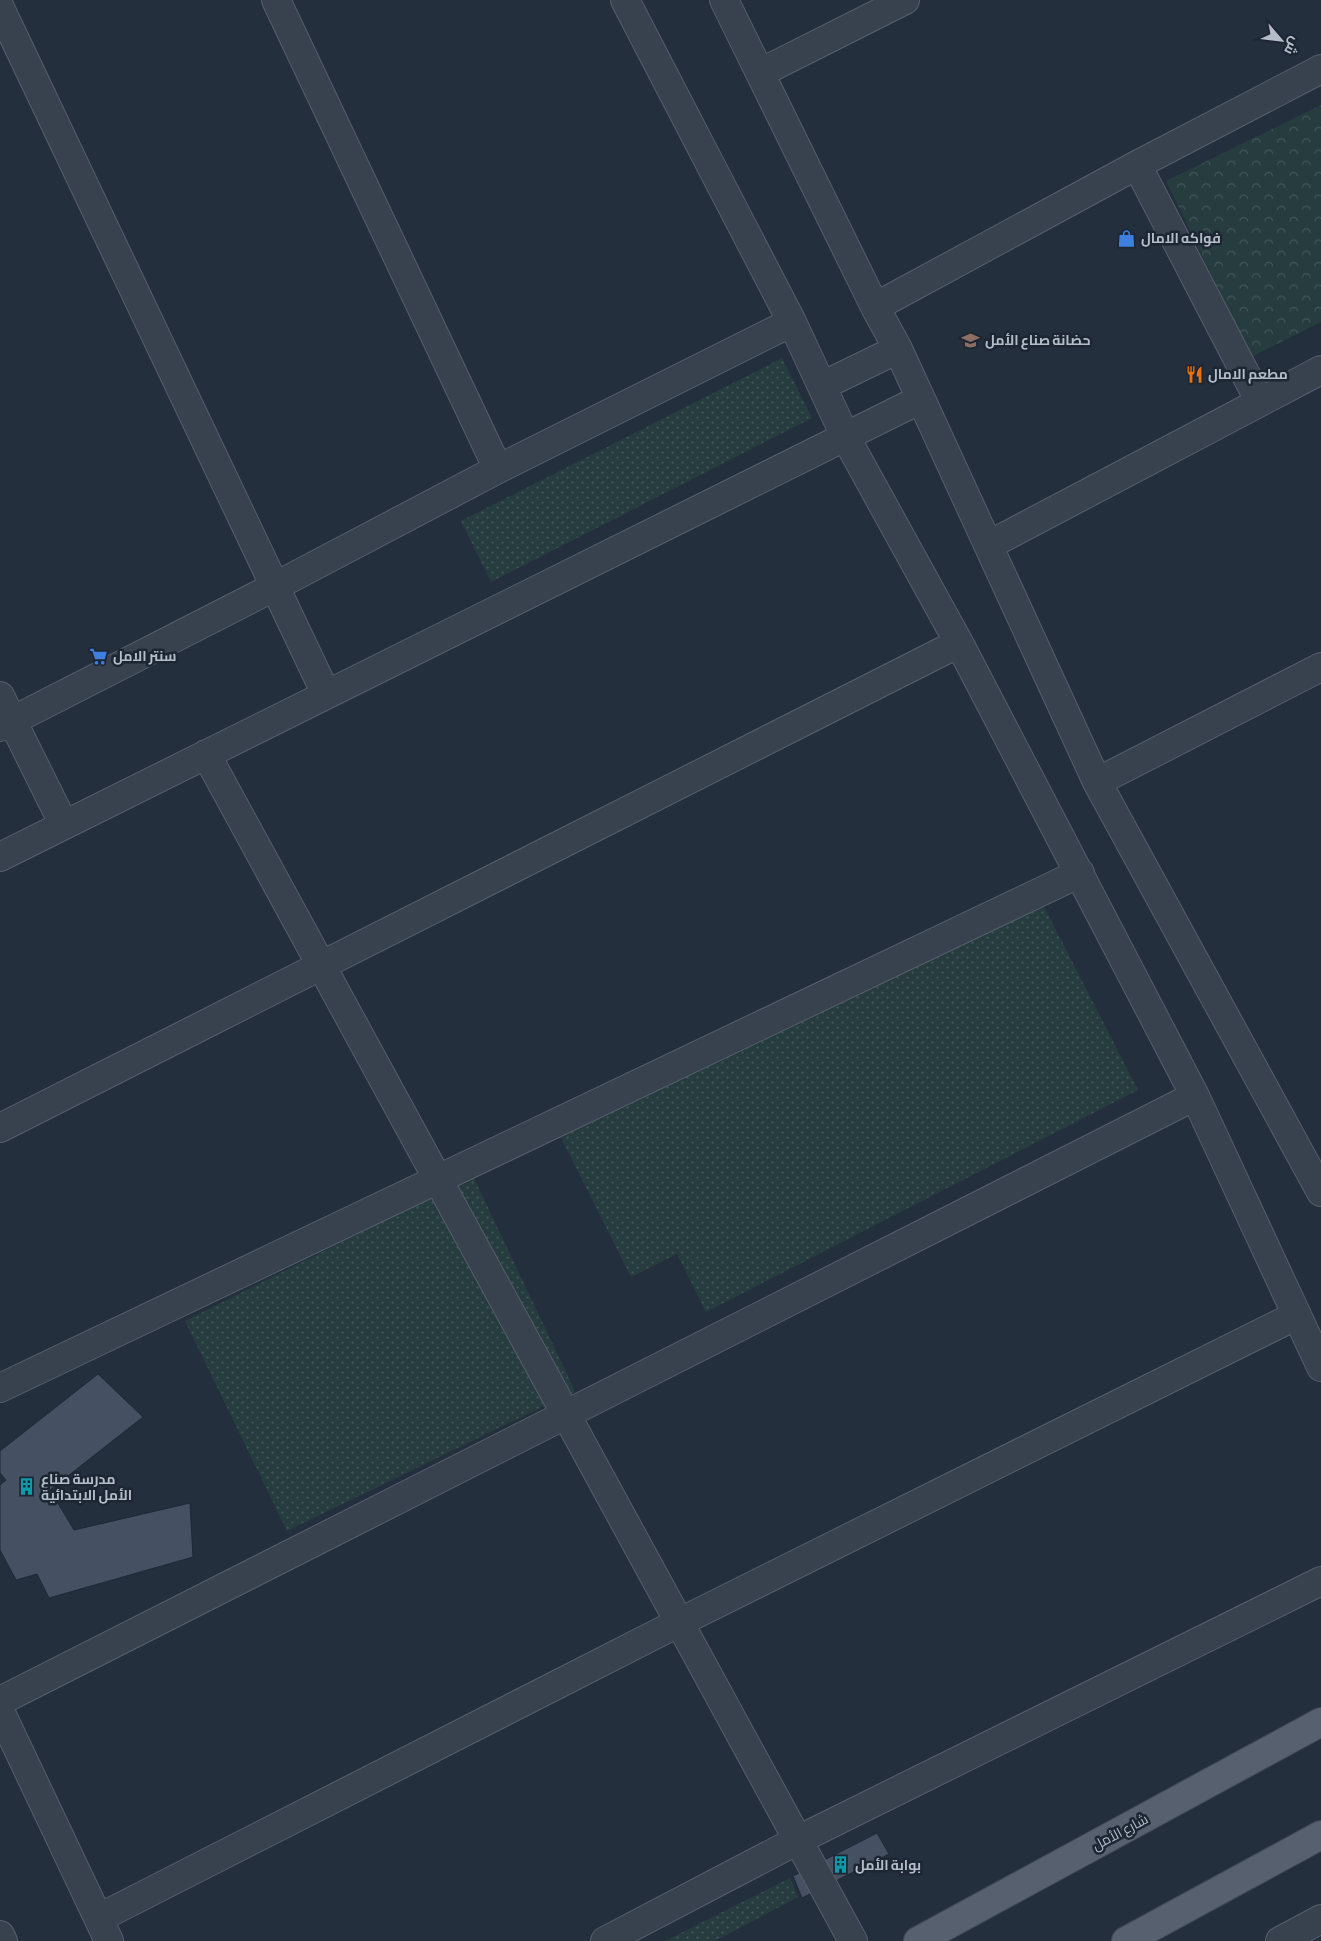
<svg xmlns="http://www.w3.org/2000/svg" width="1321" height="1941" viewBox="0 0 1321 1941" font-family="'Sofia Sans Condensed',Cairo,sans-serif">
<defs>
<pattern id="grass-dots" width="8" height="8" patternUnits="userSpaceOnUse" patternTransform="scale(1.25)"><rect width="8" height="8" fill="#263c3f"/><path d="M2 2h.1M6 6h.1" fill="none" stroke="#435659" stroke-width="1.8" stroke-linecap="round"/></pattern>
<pattern id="forest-crowns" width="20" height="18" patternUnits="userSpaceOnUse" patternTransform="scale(1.25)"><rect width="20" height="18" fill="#263c3f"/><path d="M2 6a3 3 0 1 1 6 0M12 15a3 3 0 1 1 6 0" fill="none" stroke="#435659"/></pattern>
</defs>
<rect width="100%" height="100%" fill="#242f3e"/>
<path fill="url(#grass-dots)" d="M 782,358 L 812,418 L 491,582 L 461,521 Z
M 1036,891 L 1138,1090 L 706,1312 L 677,1254 L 631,1277 L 560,1136 Z
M 473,1176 L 575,1391 L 287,1531 L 185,1321 Z
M 790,1878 L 798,1897 L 715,1941 L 665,1941 Z"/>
<path fill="url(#forest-crowns)" d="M 1321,105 L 1321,322 L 1251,357 L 1166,181 Z"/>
<path fill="#455162" stroke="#1f2835" d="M 98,1374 L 143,1417 L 50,1490 L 74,1530 L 190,1503 L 193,1557 L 49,1598 L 37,1574 L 16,1580 L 0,1550 L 0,1485 L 6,1480 L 0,1473 L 0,1451 Z
M 877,1833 L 889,1854 L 802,1898 L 793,1876 Z"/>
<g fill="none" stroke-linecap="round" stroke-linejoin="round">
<defs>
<path id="minor" d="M 276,0 L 498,469
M 625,0 L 792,322 L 845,436 L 959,643 L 1195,1096 L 1321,1367
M 724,0 L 875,307 L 898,349 L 1097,782 L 1321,1192
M 0,8 L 326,694
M 760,73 L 905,0
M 1137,165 L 1260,402
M 875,307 L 1137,165 L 1321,69
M 822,386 L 898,349
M 989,545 L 1321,370
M 0,696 L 64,825
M 0,727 L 274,587 L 498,469 L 792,322
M 206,754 L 853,1941
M 1097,782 L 1321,667
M 0,857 L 921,399
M 0,1128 L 959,643
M 0,1388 L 1080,873
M 0,1701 L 1195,1096
M 0,1711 L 109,1941
M 99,1918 L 680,1622 L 1297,1315
M 0,1935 L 3,1941
M 605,1941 L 798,1840 L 1321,1581"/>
<path id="tertiary" d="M 1280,1941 L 1321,1919"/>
<path id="primary" d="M 918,1941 L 1321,1722
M 1126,1941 L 1321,1835"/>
</defs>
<use href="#minor" stroke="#565f6c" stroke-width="30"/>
<use href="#tertiary" stroke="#565f6c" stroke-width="30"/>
<use href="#primary" stroke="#414a57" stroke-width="30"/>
<use href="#minor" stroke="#38414e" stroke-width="28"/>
<use href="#tertiary" stroke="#38414e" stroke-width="28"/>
<use href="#primary" stroke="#56606e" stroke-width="28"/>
</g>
<defs>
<symbol id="shop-bare" viewBox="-9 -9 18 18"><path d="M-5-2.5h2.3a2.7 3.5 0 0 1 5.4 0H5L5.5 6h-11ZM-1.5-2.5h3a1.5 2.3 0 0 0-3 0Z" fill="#3f7fe0" stroke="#1d2633" stroke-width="2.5" paint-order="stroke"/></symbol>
<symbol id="school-bare" viewBox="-9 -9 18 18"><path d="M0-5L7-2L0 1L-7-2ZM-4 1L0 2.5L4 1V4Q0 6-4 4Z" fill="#8d6e63" stroke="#1d2633" stroke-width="2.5" paint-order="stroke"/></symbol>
<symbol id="restaurant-bare" viewBox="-9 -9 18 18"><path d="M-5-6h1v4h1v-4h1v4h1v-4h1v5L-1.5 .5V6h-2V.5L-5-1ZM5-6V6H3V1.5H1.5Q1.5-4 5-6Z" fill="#e8710a" stroke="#1d2633" stroke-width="2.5" paint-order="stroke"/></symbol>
<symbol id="supermarket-bare" viewBox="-9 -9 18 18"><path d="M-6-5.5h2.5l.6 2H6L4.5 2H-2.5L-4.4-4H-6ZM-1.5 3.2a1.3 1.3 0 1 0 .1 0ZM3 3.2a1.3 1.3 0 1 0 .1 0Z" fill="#3f7fe0" stroke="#1d2633" stroke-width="2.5" paint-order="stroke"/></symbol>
<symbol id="building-bare" viewBox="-9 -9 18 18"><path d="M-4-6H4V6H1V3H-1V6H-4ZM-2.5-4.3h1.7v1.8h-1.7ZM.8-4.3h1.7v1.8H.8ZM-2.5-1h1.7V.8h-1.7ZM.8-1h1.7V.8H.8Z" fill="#0f9aa8" stroke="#1d2633" stroke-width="2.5" paint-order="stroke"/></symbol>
</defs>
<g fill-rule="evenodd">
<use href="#shop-bare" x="1114" y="226" width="25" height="25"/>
<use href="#school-bare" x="958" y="328" width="25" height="25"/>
<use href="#restaurant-bare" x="1182" y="362" width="25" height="25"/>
<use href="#supermarket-bare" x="86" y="644" width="25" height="25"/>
<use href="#building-bare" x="14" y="1474" width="25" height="25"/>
<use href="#building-bare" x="828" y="1852" width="25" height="25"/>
</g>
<g text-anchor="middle" stroke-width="5" stroke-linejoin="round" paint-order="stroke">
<g font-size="14" font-weight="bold" fill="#b4bcc9" stroke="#1d2633" text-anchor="start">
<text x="1141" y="243">فواكه الامال</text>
<text x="985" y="345">حضانة صناع الأمل</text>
<text x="1208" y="379">مطعم الامال</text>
<text x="113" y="661">سنتر الامل</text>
<text x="41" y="1484">مدرسة صناع<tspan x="41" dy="16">الأمل الابتدائية</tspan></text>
<text x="855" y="1870">بوابة الأمل</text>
</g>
<g font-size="14" fill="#b4bcc9" stroke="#1d2633">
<text transform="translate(1120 1832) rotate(-28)" y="5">شارع الأمل</text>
</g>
</g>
<g transform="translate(1281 40) rotate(118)" stroke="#1d2633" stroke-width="4" paint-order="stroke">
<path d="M0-4L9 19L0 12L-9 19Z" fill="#b4bcc9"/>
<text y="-8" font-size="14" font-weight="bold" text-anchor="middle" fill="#b4bcc9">ش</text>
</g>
</svg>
